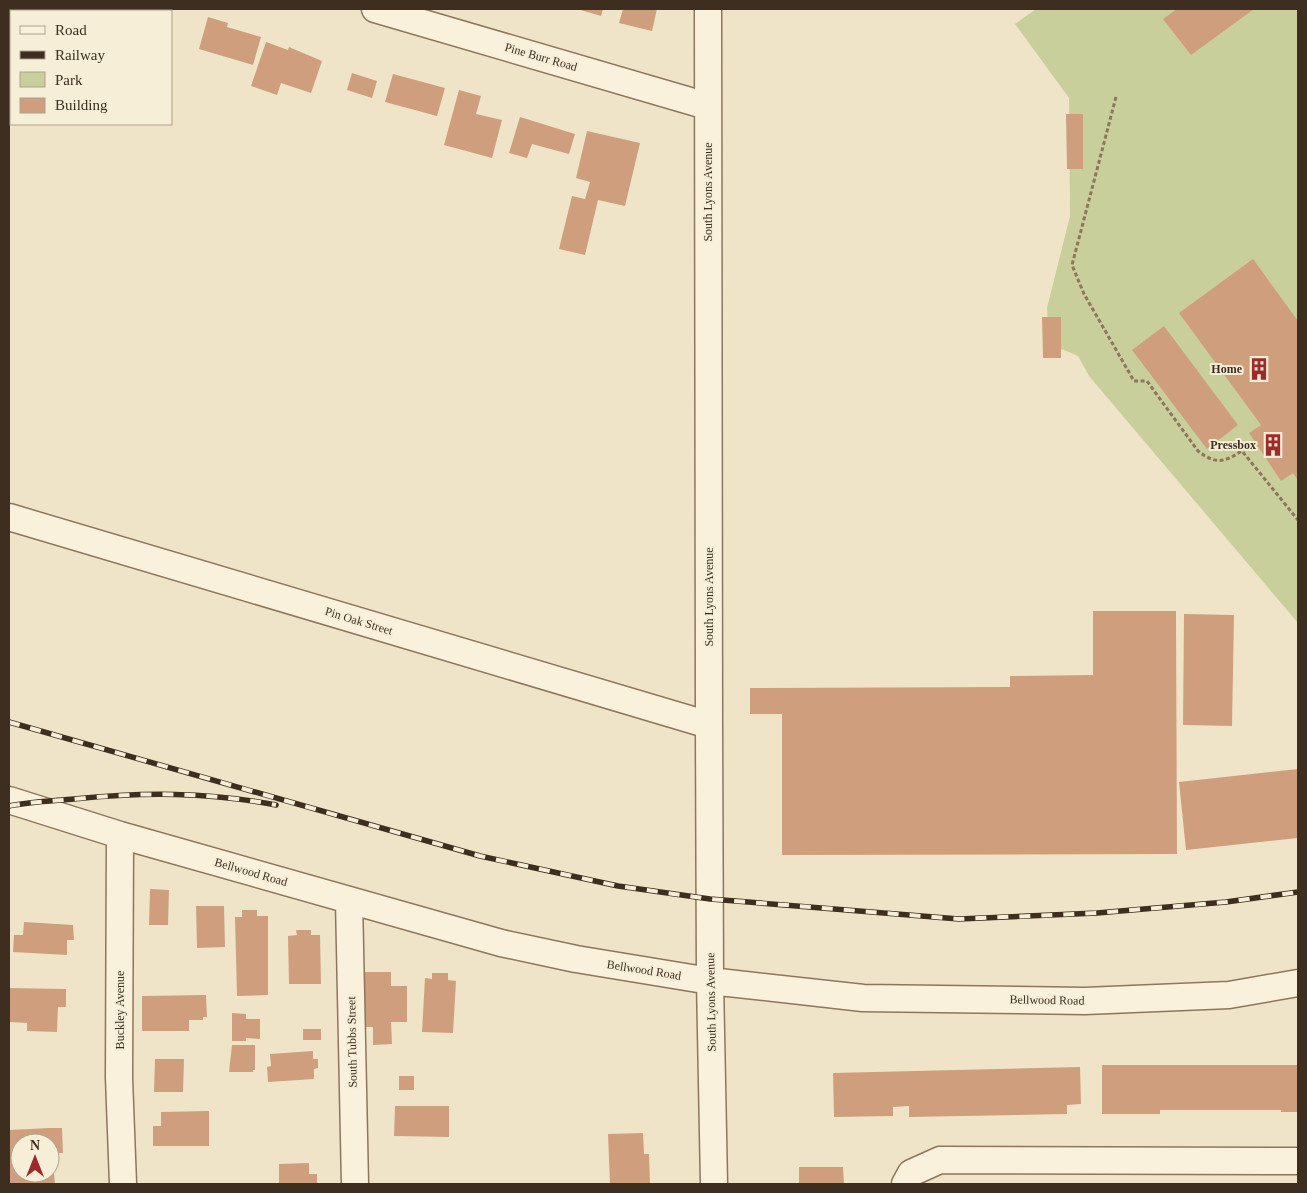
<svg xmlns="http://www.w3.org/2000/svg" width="1307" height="1193" viewBox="0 0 1307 1193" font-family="Georgia,serif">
<rect width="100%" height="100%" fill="#f0e4c8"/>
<path fill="#c9cf9b" d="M 1036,9 L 1298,9 L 1298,623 L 1089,376 L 1078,356 L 1064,350 L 1049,347 L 1047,308 L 1070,216 L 1069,98 L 1015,24 Z"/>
<path fill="#cf9f7d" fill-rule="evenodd" d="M 24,9 L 61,9 L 60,11 L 23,11 Z
M 78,9 L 137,9 L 137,11 L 77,11 Z
M 577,9 L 603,9 L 601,16 Z
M 623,9 L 657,9 L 652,31 L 619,23 Z
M 1177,9 L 1254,9 L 1191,55 L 1163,19 Z
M 208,17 L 228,23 L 227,27 L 261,37 L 253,65 L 199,49 Z
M 266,42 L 288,50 L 289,47 L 322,61 L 311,93 L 281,83 L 277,95 L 251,86 Z
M 352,73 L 377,81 L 372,98 L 347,90 Z
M 393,74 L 445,88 L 437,116 L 385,102 Z
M 459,90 L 481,96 L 476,114 L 502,120 L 492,158 L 444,145 Z
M 1066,114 L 1083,114 L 1083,169 L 1067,169 Z
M 520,117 L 575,134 L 569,154 L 532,144 L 527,158 L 509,153 Z
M 587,131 L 640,143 L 625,206 L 598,200 L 585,255 L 559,249 L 572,196 L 585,199 L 590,182 L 576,178 Z
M 1253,259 L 1298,321 L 1298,480 L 1293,473 L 1281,481 L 1249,433 L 1261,425 L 1179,313 Z
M 1042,317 L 1061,317 L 1061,358 L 1043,358 Z
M 1164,326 L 1238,425 L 1207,449 L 1132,350 Z
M 1093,611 L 1176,611 L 1177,854 L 782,855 L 782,714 L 750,714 L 750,688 L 1010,687 L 1010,676 L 1093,675 Z
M 1184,614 L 1234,615 L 1232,726 L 1183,725 Z
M 1298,769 L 1298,838 L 1186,850 L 1179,782 Z
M 150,889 L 169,890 L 168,925 L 149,925 Z
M 196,906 L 224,906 L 225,947 L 197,948 Z
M 242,910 L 257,910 L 257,916 L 268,916 L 268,995 L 237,996 L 235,917 L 242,917 Z
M 24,922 L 73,925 L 74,940 L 67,940 L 67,955 L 13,952 L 14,935 L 23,935 Z
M 296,930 L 311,930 L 311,935 L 320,935 L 321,984 L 289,984 L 288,936 L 297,935 Z
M 361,972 L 391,972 L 391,986 L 407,986 L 407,1022 L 391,1022 L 392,1044 L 373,1045 L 373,1027 L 362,1027 Z
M 432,973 L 448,973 L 448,980 L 456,981 L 453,1033 L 422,1032 L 425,978 L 432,979 Z
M 9,988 L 66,989 L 66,1007 L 58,1007 L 57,1032 L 27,1031 L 27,1023 L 9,1022 Z
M 206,995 L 207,1017 L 203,1017 L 203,1020 L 189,1020 L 189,1031 L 142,1031 L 142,996 Z
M 232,1013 L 246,1014 L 246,1019 L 260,1019 L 260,1039 L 246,1038 L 246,1041 L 232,1041 Z
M 303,1029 L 321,1029 L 321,1040 L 303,1040 Z
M 232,1045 L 255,1045 L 255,1070 L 253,1070 L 253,1072 L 229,1072 Z
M 313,1051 L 313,1059 L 318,1059 L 318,1068 L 314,1069 L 314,1079 L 268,1082 L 267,1067 L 271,1066 L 270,1054 Z
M 155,1059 L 184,1059 L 183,1092 L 154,1092 Z
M 1102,1065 L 1298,1065 L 1298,1112 L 1281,1112 L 1281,1110 L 1160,1110 L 1160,1114 L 1102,1114 Z
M 1080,1067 L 1081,1104 L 1067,1105 L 1067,1114 L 909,1117 L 909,1106 L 893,1107 L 893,1116 L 834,1117 L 833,1073 Z
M 399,1076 L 414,1076 L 414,1090 L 399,1090 Z
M 395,1106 L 449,1106 L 449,1137 L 394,1136 Z
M 209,1111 L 209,1146 L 153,1146 L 153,1126 L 161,1126 L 161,1112 Z
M 50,1128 L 62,1128 L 63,1153 L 52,1153 L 55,1184 L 9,1184 L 9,1130 ZM 20,1143 L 50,1143 L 50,1173 L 20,1173 Z
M 643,1133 L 644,1154 L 649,1154 L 650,1184 L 610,1184 L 608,1134 Z
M 309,1163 L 309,1174 L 317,1174 L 317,1184 L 279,1184 L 279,1164 Z
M 799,1167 L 843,1167 L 844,1184 L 799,1184 Z"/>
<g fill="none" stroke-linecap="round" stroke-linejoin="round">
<defs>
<path id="minor" d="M 375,9 L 707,106
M 708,9 L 709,725 L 710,981 L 714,1184
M 9,517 L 709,725
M 9,800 L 120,835 L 501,943 L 576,959 L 710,981 L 863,998 L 1085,1001 L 1229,995 L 1298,983
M 120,835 L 119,1078 L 123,1184
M 349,900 L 355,1184
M 905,1184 L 911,1173 L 940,1160 L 1298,1161"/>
</defs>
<use href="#minor" stroke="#8d765c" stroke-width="29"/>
<path stroke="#8d765c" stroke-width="3" stroke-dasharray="4 2.5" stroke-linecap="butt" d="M 1116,97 L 1072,265 L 1084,294 L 1134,381 L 1147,381 L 1198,451 C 1216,465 1224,462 1242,451 L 1298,520"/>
<use href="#minor" stroke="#faf1dc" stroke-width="26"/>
<defs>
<path id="rail" d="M 9,722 L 480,856 L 618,886 L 710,899 L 959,919 L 1097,913 L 1226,902 L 1298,892
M 9,806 C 30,802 52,801 74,799 C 144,792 207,792 276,805"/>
</defs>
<use href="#rail" stroke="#3d2e20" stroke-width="5.5"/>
<use href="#rail" stroke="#f7eed8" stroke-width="4" stroke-dasharray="11" stroke-linecap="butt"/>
</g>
<defs>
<symbol id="building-bare" viewBox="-9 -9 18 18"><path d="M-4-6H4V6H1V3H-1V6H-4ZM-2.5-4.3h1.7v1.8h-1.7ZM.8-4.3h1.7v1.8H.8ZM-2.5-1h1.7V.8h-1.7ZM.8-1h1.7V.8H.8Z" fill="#9e2a2b" stroke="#f7eed8" stroke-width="2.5" paint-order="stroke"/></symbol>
</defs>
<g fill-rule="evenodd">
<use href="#building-bare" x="1243" y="353" width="32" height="32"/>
<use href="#building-bare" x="1257" y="429" width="32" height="32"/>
</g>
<g text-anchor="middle" stroke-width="4" stroke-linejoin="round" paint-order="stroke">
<g font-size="12" fill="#3d2e20" stroke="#f7eed8">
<text transform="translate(541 57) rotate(16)" y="4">Pine Burr Road</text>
<text transform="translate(708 192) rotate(-90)" y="4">South Lyons Avenue</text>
<text transform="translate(709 597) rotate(-90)" y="4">South Lyons Avenue</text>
<text transform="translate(359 621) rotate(17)" y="4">Pin Oak Street</text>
<text transform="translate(251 872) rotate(16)" y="4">Bellwood Road</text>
<text transform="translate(644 970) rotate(9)" y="4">Bellwood Road</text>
<text transform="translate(1047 1000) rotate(1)" y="4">Bellwood Road</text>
<text transform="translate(711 1002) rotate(-91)" y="4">South Lyons Avenue</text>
<text transform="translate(120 1010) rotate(-90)" y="4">Buckley Avenue</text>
<text transform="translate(352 1042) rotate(-91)" y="4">South Tubbs Street</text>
</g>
<g font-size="12" font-weight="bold" fill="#3d2e20" stroke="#f7eed8" text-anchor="end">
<text x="1242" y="373">Home</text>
<text x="1256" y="449">Pressbox</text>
</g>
</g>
<rect width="1307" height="1193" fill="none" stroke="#3d2e20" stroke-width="20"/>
<rect x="10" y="10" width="162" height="115" fill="#f7eed8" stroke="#ada18e"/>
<rect x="20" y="26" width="25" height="8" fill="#faf1dc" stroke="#ada18e"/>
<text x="55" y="35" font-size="15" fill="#3d2e20">Road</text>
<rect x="20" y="51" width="25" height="8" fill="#3d2e20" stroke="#ada18e"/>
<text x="55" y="60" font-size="15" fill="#3d2e20">Railway</text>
<rect x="20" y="72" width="25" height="15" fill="#c9cf9b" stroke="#ada18e"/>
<text x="55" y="85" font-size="15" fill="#3d2e20">Park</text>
<rect x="20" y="98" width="25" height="15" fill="#cf9f7d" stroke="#ada18e"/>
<text x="55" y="110" font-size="15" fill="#3d2e20">Building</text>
<g transform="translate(35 1158)"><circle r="24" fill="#f7eed8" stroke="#ada18e"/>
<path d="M0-4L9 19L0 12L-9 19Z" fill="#9e2a2b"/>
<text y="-8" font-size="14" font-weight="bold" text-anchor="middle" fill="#3d2e20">N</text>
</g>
</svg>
